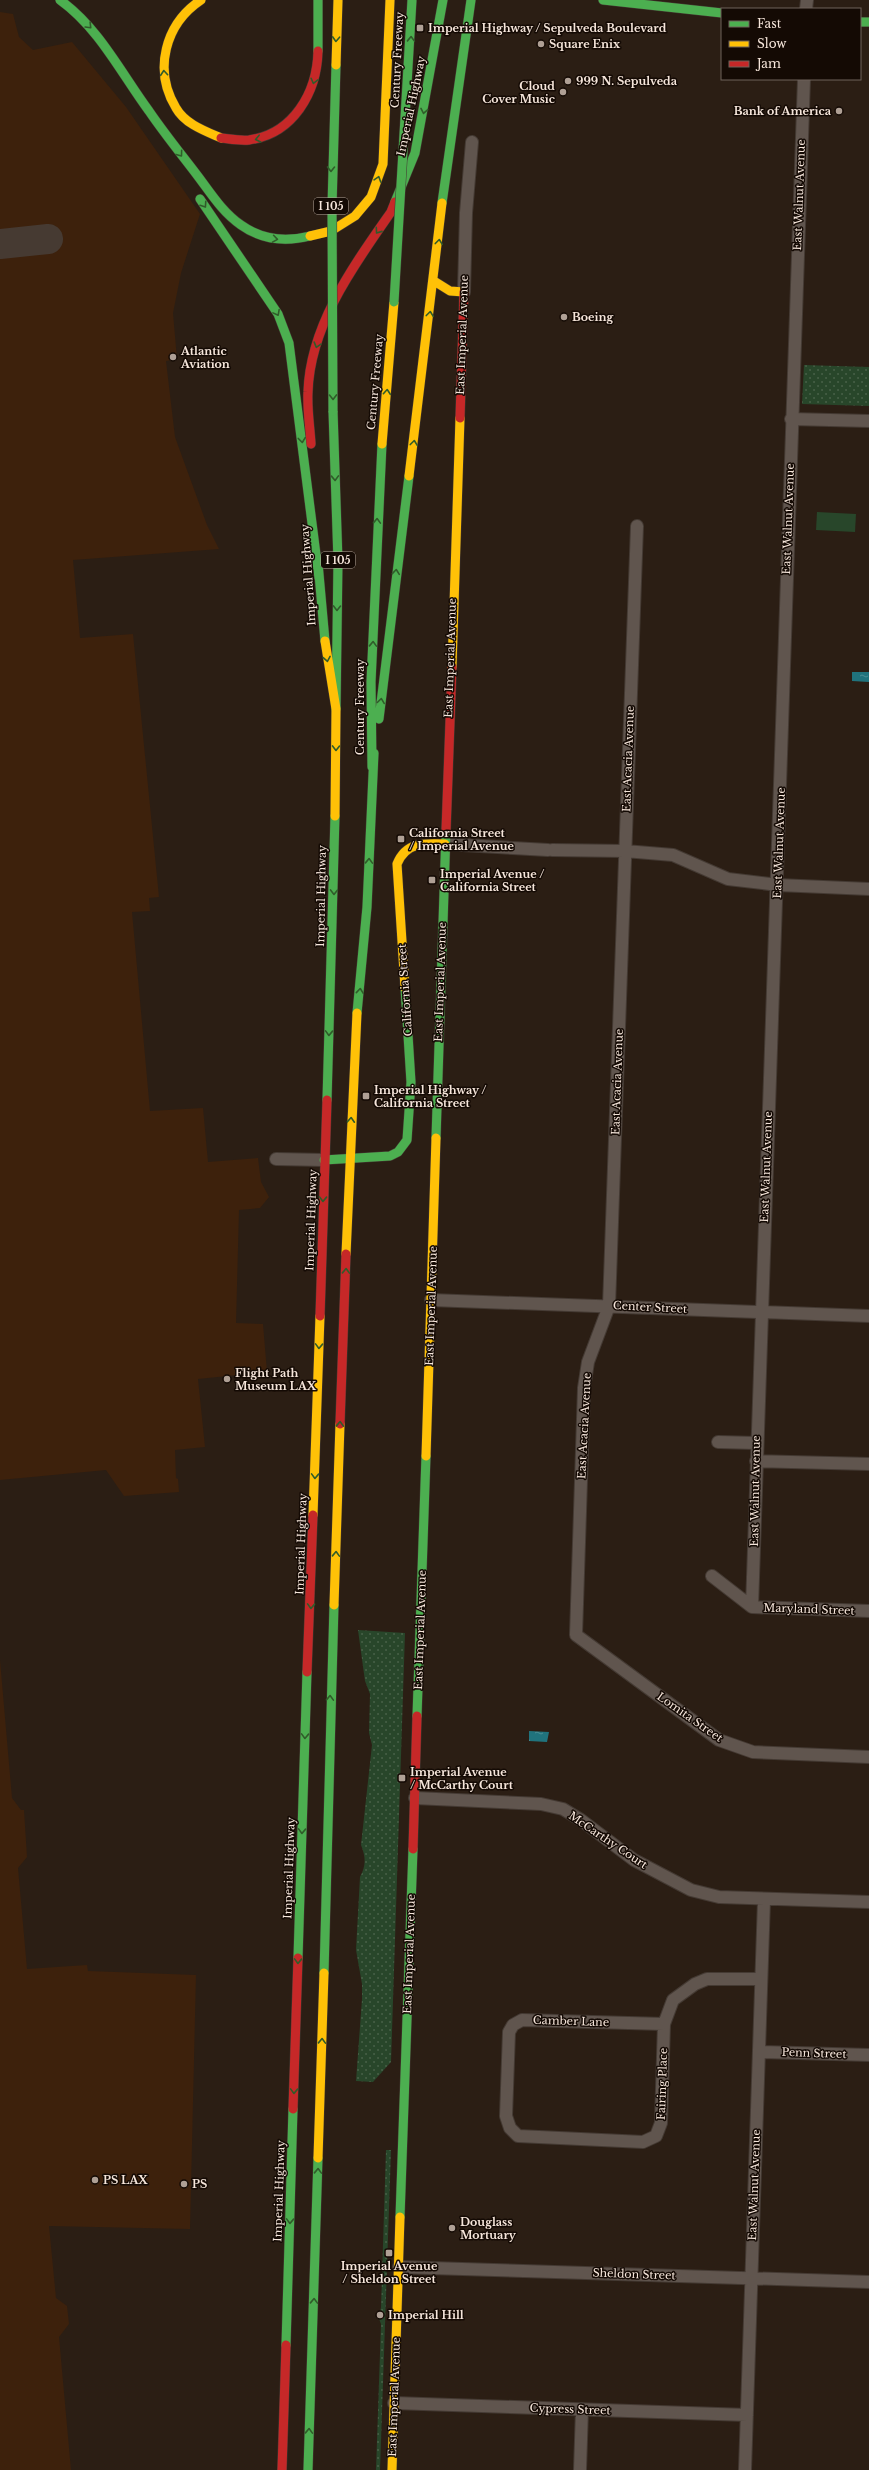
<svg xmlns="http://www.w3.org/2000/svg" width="869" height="2470" viewBox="0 0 869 2470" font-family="'Libre Baskerville',serif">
<defs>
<pattern id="park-dots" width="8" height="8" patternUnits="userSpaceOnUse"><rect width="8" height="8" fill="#28462a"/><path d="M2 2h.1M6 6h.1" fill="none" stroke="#486148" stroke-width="1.8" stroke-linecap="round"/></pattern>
<pattern id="water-ripples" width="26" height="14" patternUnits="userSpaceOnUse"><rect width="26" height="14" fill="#20737d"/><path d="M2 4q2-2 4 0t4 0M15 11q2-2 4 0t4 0" fill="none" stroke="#4c8e95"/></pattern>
</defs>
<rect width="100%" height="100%" fill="#2b1e14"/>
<path fill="#3d210c" d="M 0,12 L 13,14 L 19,37 L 33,50 L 72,42 L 126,107 L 200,214 L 181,273 L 173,313 L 177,359 L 166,361 L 175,437 L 207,525 L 219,549 L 73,560 L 80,638 L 133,634 L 159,897 L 149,898 L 150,911 L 132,912 L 150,1111 L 203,1108 L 208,1162 L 258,1158 L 261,1182 L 269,1197 L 260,1208 L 239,1210 L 236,1323 L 263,1324 L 267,1372 L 198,1379 L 205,1447 L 175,1450 L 176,1478 L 178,1479 L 179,1492 L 124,1496 L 106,1470 L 0,1480 Z
M 0,1660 L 12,1798 L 21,1810 L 24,1810 L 27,1857 L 18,1868 L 27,1969 L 87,1965 L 88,1971 L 196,1975 L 190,2229 L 49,2226 L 56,2298 L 67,2306 L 69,2324 L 59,2337 L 71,2470 L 0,2470 Z"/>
<path fill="#28462a" d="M 817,512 L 856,514 L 855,532 L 816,530 Z"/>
<path fill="url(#park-dots)" d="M 804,365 L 869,367 L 869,406 L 802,404 Z
M 358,1630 L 405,1633 L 391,2062 L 373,2082 L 356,2081 L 362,1999 L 362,1984 L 356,1950 L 360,1877 C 366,1866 366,1857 361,1845 L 372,1745 L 369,1733 L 370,1694 L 365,1681 Z
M 386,2150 L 391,2150 L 380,2470 L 376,2470 L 381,2324 L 378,2316 L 381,2308 Z"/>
<path fill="url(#water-ripples)" d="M 852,672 L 869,672 L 869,682 L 852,681 Z
M 529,1731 L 549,1732 L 547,1742 L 529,1741 Z"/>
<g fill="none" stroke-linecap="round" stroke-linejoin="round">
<path stroke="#463a32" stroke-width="30" d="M 0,244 L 48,239"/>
<defs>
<path id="street" d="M 806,9 L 807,0
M 464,292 L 466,213 L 472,142
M 791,419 L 869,421
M 637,526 L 609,1306 L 588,1362 L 584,1388 L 576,1635 L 719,1740 L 753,1752 L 869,1757
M 445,844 L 548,850
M 552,850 L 625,851 L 673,855 L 728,879 L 778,885 L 869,889
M 276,1159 L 324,1160
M 431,1300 L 869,1316
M 718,1442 L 756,1443
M 756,1461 L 869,1464
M 712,1576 L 752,1607 L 869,1611
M 752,1607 L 804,79
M 415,1798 L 541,1804 L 563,1809 L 581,1820 L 634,1860 L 691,1890 L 719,1897 L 869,1902
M 664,2024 L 522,2020 L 513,2025 L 509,2032 L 506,2116 L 510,2128 L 518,2136 L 643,2142 L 656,2136 L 661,2123 L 664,2024 L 673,2000 L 695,1984 L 707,1979 L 761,1979
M 759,2052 L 869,2055
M 399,2267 L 869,2282
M 394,2403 L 747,2415
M 580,2470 L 582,2409
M 745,2470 L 764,1900"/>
<path id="fast" d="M 60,0 C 99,28 121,73 149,111 C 164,133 181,154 197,175 C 210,192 222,212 241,225 C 262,240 286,242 310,236
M 603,0 L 722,13
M 860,22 L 869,22
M 318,51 L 318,0
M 200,199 L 278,314 L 289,343 L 319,578
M 395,202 L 415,153 L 443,0
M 442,203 L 471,0
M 333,411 L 338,561 L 336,709
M 318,563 L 325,641
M 379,719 L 409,476
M 372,767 L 371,682 L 382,444
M 357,1013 L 367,907 L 374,753
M 327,1100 L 335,816
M 436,1138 L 446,831
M 324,1160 L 390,1156 L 398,1152 L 407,1140 L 411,1082 L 405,988
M 417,1716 L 426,1456
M 298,1958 L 307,1672
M 324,1973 L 334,1605
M 400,2217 L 413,1849
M 286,2345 L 293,2109
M 308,2470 L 318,2158"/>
<path id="slow" d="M 201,0 C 165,24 153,70 176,108 C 185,124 205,131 221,138
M 310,236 L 331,231 L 355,216 L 371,197 L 383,164 L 390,0
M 434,281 L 450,291 L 464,292
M 382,444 L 394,302
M 409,476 L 442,203
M 325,641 L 336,709 L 335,816
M 452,667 L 460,418
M 405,988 L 397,864 C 406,842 424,843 445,844
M 346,1254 L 357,1013
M 426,1456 L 436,1138
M 313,1515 L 320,1316
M 334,1605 L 340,1424
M 318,2158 L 324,1973
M 392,2470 L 400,2217"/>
<path id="jam" d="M 221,138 C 230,139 240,141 249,140 C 293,134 317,93 318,51
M 460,418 L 464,292
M 311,444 C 310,427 307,409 308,392 C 310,325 354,265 391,212 L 395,202
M 446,831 L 452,667
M 320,1316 L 327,1100
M 340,1424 L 346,1254
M 307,1672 L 313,1515
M 413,1849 L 417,1716
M 293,2109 L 298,1958
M 282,2470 L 286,2345"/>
</defs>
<use href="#street" stroke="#443a33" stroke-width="14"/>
<use href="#fast" stroke="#443a33" stroke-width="10"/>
<use href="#slow" stroke="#443a33" stroke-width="10"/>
<use href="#jam" stroke="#443a33" stroke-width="10"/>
<use href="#street" stroke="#60554e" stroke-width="12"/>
<use href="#fast" stroke="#4caf50" stroke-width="9"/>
<use href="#slow" stroke="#ffc107" stroke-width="9"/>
<use href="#jam" stroke="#c62828" stroke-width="9"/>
<defs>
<path id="fast-bridge" d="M 394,302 L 412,0
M 333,411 L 332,206 L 336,65"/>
<path id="slow-bridge" d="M 336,65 L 338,0"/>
</defs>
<use href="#fast-bridge" stroke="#443a33" stroke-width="10" stroke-linecap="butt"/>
<use href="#slow-bridge" stroke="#443a33" stroke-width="10" stroke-linecap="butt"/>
<use href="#fast-bridge" stroke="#4caf50" stroke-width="9"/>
<use href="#slow-bridge" stroke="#ffc107" stroke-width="9"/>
</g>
<defs><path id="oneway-chevron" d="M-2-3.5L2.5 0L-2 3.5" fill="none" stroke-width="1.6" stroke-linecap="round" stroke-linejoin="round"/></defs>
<g stroke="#305c2a">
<use href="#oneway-chevron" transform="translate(89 26) rotate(46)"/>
<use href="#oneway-chevron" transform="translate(336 39) rotate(93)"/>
<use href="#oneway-chevron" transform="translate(411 39) rotate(-88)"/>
<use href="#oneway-chevron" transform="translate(164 73) rotate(-95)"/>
<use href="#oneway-chevron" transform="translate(314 81) rotate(104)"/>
<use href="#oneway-chevron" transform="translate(424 111) rotate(101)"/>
<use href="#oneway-chevron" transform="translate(258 139) rotate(167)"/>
<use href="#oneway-chevron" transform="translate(180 154) rotate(54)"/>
<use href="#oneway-chevron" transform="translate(331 169) rotate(91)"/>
<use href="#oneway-chevron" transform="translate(378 179) rotate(-72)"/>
<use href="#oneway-chevron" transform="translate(204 205) rotate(56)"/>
<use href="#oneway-chevron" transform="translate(378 231) rotate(125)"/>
<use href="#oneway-chevron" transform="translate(275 239) rotate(9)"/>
<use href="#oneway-chevron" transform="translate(439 242) rotate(-83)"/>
<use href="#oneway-chevron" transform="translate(277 313) rotate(62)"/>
<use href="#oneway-chevron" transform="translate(430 314) rotate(-83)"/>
<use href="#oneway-chevron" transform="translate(317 345) rotate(106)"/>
<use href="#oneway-chevron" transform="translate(387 392) rotate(-85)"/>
<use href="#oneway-chevron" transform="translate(333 397) rotate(89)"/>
<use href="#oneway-chevron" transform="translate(302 440) rotate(83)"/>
<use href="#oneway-chevron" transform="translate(414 443) rotate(-83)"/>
<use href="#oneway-chevron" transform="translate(335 478) rotate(88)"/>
<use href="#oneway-chevron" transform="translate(377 521) rotate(-88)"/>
<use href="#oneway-chevron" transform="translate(396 572) rotate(-84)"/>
<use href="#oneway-chevron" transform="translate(337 608) rotate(91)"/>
<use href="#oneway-chevron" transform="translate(373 644) rotate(-88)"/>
<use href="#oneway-chevron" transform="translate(327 659) rotate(80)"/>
<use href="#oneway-chevron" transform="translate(381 701) rotate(-82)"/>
<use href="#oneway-chevron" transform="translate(336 748) rotate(91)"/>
<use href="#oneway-chevron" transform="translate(369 861) rotate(-88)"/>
<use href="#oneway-chevron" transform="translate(334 892) rotate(91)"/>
<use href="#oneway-chevron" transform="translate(360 991) rotate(-84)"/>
<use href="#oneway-chevron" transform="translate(329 1033) rotate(92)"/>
<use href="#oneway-chevron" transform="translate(351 1120) rotate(-87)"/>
<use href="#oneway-chevron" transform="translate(323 1199) rotate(92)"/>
<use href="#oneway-chevron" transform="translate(346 1271) rotate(-88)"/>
<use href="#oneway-chevron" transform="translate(319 1346) rotate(92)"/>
<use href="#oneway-chevron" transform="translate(340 1424) rotate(-88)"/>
<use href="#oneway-chevron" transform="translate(315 1476) rotate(92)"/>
<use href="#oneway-chevron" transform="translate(336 1554) rotate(-88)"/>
<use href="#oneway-chevron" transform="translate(311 1606) rotate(92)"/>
<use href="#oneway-chevron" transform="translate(330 1698) rotate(-88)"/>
<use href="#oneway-chevron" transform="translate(305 1736) rotate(92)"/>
<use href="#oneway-chevron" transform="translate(302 1831) rotate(92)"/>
<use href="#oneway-chevron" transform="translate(298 1961) rotate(92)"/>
<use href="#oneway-chevron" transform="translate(322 2041) rotate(-88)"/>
<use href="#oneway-chevron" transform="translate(294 2091) rotate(92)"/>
<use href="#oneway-chevron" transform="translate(318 2171) rotate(-88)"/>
<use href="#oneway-chevron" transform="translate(290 2221) rotate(92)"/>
<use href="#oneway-chevron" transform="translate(314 2301) rotate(-88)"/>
<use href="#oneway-chevron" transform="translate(309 2431) rotate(-88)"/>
</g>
<g fill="#afa095" stroke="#140a04" stroke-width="1.5">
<rect x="416" y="24" width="8" height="8" rx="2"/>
<circle cx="541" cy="44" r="4"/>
<circle cx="568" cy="81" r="4"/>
<circle cx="563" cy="92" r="4"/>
<circle cx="839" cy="111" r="4"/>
<circle cx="564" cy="317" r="4"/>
<circle cx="173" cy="357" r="4"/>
<rect x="397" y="835" width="8" height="8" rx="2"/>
<rect x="428" y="876" width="8" height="8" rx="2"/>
<rect x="362" y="1092" width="8" height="8" rx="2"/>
<circle cx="227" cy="1379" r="4"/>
<rect x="398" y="1774" width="8" height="8" rx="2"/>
<circle cx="95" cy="2180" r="4"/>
<circle cx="184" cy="2184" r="4"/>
<circle cx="452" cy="2228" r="4"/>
<rect x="385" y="2249" width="8" height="8" rx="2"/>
<circle cx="380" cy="2315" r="4"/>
</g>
<g text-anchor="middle" stroke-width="3" stroke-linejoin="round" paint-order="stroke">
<g fill="#140a04" stroke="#b2a49a" stroke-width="1">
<rect x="314" y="198" width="34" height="16" rx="3"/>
<rect x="321" y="552" width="34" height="16" rx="3"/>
</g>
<g font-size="10" font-weight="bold" fill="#f6e6db">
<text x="331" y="210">I 105</text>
<text x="338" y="564">I 105</text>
</g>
<g font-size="11" font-weight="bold" fill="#f6e6db" stroke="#140a04" text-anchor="start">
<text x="428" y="32">Imperial Highway / Sepulveda Boulevard</text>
<text x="549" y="48">Square Enix</text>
<text x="576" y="85">999 N. Sepulveda</text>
<text x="555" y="90" text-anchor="end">Cloud<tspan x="555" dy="13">Cover Music</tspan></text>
<text x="831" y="115" text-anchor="end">Bank of America</text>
<text x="572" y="321">Boeing</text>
<text x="181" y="355">Atlantic<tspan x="181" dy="13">Aviation</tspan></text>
<text x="409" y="837">California Street<tspan x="409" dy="13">/ Imperial Avenue</tspan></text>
<text x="440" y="878">Imperial Avenue /<tspan x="440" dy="13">California Street</tspan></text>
<text x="374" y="1094">Imperial Highway /<tspan x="374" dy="13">California Street</tspan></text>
<text x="235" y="1377">Flight Path<tspan x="235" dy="13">Museum LAX</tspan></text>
<text x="410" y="1776">Imperial Avenue<tspan x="410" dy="13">/ McCarthy Court</tspan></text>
<text x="103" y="2184">PS LAX</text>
<text x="192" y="2188">PS</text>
<text x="460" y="2226">Douglass<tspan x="460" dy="13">Mortuary</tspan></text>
<text x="389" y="2270" text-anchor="middle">Imperial Avenue<tspan x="389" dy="13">/ Sheldon Street</tspan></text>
<text x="388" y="2319">Imperial Hill</text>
</g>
<g font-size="11" fill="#f6e6db" stroke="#140a04">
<text transform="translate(397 60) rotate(-87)" y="4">Century Freeway</text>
<text transform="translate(411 106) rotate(-78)" y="4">Imperial Highway</text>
<text transform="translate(799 195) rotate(-88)" y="4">East Walnut Avenue</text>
<text transform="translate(462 335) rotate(-88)" y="4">East Imperial Avenue</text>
<text transform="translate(375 382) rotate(-85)" y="4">Century Freeway</text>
<text transform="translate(788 519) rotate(-88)" y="4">East Walnut Avenue</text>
<text transform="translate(308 575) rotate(-94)" y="4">Imperial Highway</text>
<text transform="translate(450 658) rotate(-88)" y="4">East Imperial Avenue</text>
<text transform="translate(360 707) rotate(-90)" y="4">Century Freeway</text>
<text transform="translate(628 759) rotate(-88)" y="4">East Acacia Avenue</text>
<text transform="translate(779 843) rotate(-88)" y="4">East Walnut Avenue</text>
<text transform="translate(321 896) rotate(-89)" y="4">Imperial Highway</text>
<text transform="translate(440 982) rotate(-88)" y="4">East Imperial Avenue</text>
<text transform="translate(405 990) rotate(-94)" y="4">California Street</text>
<text transform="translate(617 1082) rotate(-88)" y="4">East Acacia Avenue</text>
<text transform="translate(766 1167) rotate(-88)" y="4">East Walnut Avenue</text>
<text transform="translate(311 1220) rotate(-88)" y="4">Imperial Highway</text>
<text transform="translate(431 1306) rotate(-88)" y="4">East Imperial Avenue</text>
<text transform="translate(650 1307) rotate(3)" y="4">Center Street</text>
<text transform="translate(584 1426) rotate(-87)" y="4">East Acacia Avenue</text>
<text transform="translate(755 1491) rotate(-89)" y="4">East Walnut Avenue</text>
<text transform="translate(301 1544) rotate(-88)" y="4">Imperial Highway</text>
<text transform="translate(809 1609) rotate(2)" y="4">Maryland Street</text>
<text transform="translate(420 1630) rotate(-88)" y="4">East Imperial Avenue</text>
<text transform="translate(690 1717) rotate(35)" y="4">Lomita Street</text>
<text transform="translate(608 1840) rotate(34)" y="4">McCarthy Court</text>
<text transform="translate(289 1868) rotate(-88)" y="4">Imperial Highway</text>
<text transform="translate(409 1954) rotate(-88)" y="4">East Imperial Avenue</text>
<text transform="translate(571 2021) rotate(2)" y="4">Camber Lane</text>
<text transform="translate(814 2053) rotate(2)" y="4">Penn Street</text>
<text transform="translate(662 2084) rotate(-88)" y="4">Fairing Place</text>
<text transform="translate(754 2185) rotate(-88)" y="4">East Walnut Avenue</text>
<text transform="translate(279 2191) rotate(-88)" y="4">Imperial Highway</text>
<text transform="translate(634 2274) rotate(2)" y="4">Sheldon Street</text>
<text transform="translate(394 2397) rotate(-88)" y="4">East Imperial Avenue</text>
<text transform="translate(570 2409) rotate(2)" y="4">Cypress Street</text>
</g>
</g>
<rect x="721" y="8" width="140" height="72" fill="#140a04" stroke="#6e625a"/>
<rect x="729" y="21" width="20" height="6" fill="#4caf50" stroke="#6e625a"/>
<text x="757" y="28" font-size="12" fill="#f6e6db">Fast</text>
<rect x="729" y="41" width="20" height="6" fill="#ffc107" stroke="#6e625a"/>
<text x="757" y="48" font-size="12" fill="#f6e6db">Slow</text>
<rect x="729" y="61" width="20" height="6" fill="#c62828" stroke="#6e625a"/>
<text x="757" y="68" font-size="12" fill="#f6e6db">Jam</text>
</svg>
